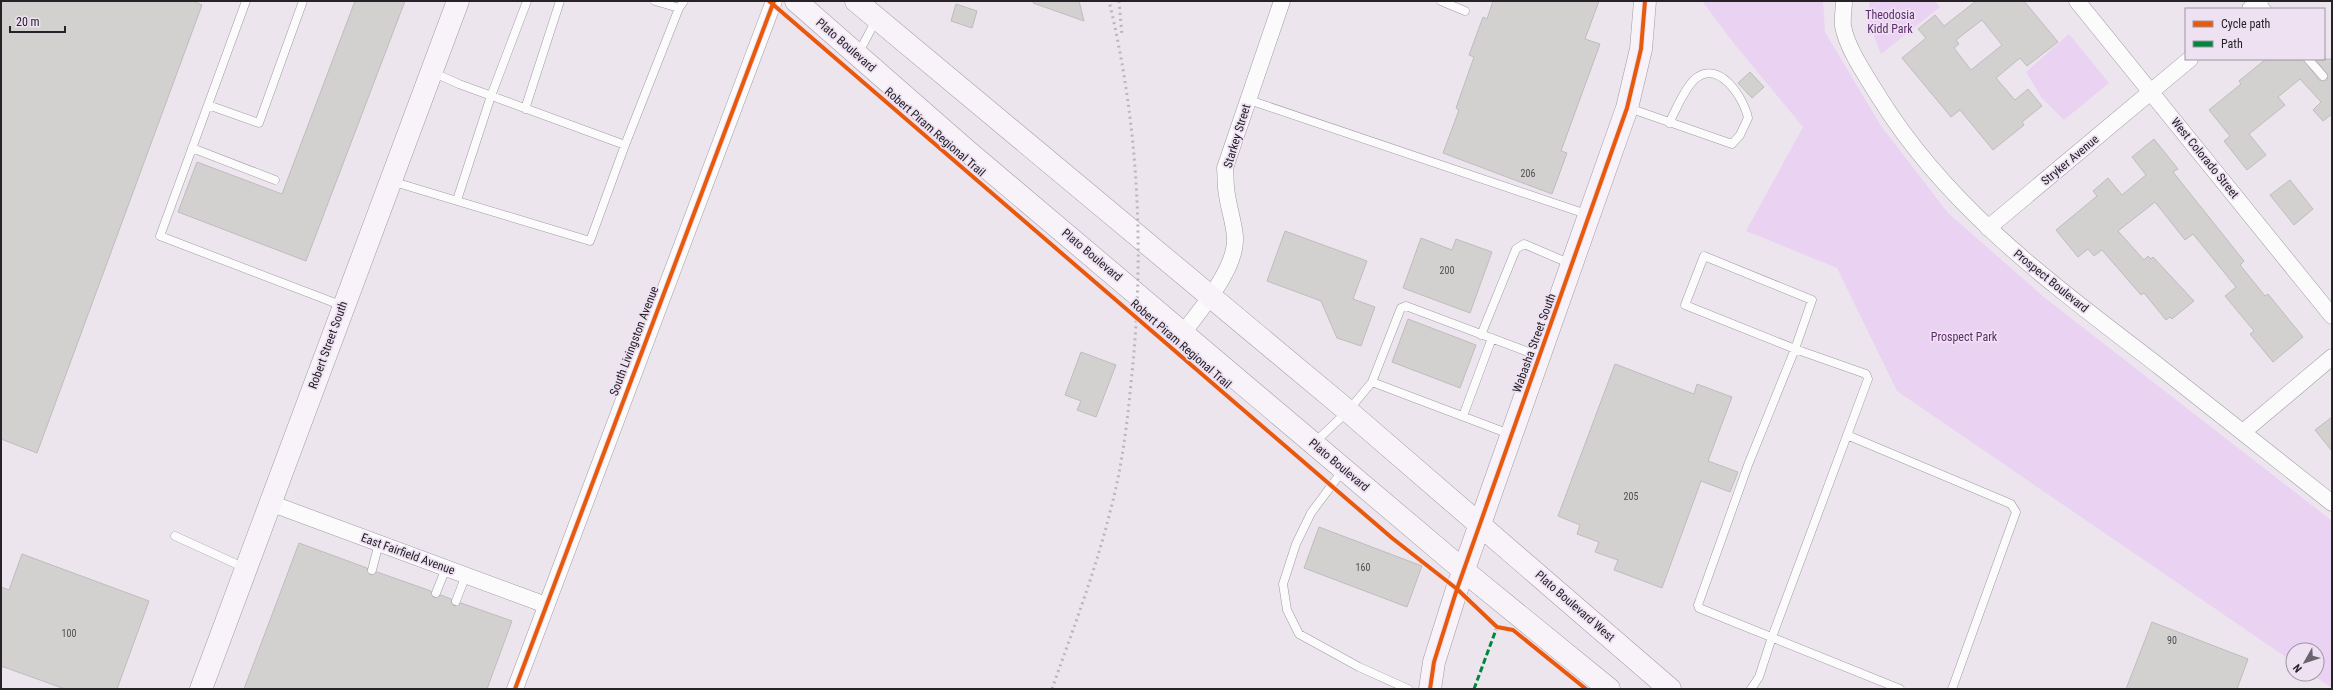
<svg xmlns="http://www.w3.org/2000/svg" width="2333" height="690" viewBox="0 0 2333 690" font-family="'Roboto Condensed',sans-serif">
<rect width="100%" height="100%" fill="#ece5ee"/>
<path fill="#ead2f3" d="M 1702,1 L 1823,1 L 1825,32 L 1881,126 L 1948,213 L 2045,298 L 2332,521 L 2332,688 L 2311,674 L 2317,674 L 2317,650 L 2293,650 L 2293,662 L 1897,391 L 1837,268 L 1746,231 L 1803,127 L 1732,41 Z
M 1869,1 L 1935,1 L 1940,7 L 1881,54 L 1870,26 Z
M 2069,34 L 2109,83 L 2064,120 L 2041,97 L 2026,72 Z"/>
<path fill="#d3d0d0" stroke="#bfbcbd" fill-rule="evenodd" d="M 1,1 L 193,1 L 202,5 L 37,453 L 1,439 Z
M 355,1 L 405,1 L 306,261 L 178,212 L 197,162 L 282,194 Z
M 1034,1 L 1079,1 L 1084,21 L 1033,3 Z
M 1493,1 L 1599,1 L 1585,39 L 1600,44 L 1561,151 L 1567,153 L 1552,194 L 1443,153 L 1459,110 L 1456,108 L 1474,57 L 1469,55 L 1483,17 L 1487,19 Z
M 1976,1 L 2024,1 L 2058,42 L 2027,66 L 2020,58 L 1996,78 L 2015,100 L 2028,89 L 2042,106 L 2022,122 L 2024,125 L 1993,150 L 1960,110 L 1951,117 L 1902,58 L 1926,38 L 1918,29 L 1935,15 L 1944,26 ZM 1982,20 L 2002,45 L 1971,70 L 1954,48 L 1959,44 L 1956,40 Z
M 956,4 L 977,11 L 972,28 L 951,21 Z
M 2266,59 L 2303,59 L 2319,80 L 2324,81 L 2327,80 L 2328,75 L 2315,59 L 2332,59 L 2332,114 L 2323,121 L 2313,110 L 2321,102 L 2300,79 L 2278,97 L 2285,105 L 2249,134 L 2266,155 L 2247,170 L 2224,141 L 2230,136 L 2209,110 L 2241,84 L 2239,81 Z
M 1750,72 L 1764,87 L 1752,98 L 1738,83 Z
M 2154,139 L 2178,169 L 2173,172 L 2244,261 L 2240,265 L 2265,296 L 2268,294 L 2303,337 L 2273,362 L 2250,334 L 2254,331 L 2225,296 L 2236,287 L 2193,234 L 2185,240 L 2155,202 L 2118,231 L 2144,260 L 2148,256 L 2151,259 L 2153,257 L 2194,301 L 2172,319 L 2170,317 L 2166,320 L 2144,293 L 2141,295 L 2102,250 L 2094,256 L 2088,249 L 2078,257 L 2056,230 L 2097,196 L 2093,191 L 2108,178 L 2122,195 L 2146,175 L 2132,157 Z
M 2290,180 L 2313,209 L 2294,225 L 2270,195 Z
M 1285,231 L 1367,261 L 1353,299 L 1375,307 L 1361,346 L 1337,338 L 1321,301 L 1267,281 Z
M 1421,238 L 1452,250 L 1456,239 L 1492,252 L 1470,313 L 1403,288 Z
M 1408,319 L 1476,345 L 1460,388 L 1392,362 Z
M 1081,352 L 1116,365 L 1096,417 L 1077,410 L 1081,401 L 1065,395 Z
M 1615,364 L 1694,394 L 1697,384 L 1732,397 L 1708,461 L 1738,472 L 1730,492 L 1701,481 L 1662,588 L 1614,570 L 1618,560 L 1595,552 L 1599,542 L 1577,534 L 1580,525 L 1558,516 Z
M 2332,417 L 2332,451 L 2315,430 Z
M 1319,527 L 1422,566 L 1407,607 L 1304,568 Z
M 299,543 L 367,568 L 370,575 L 377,572 L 431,591 L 434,598 L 441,595 L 451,599 L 452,604 L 454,606 L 461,603 L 512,621 L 487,689 L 244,689 Z
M 22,554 L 149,601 L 117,689 L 65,689 L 1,666 L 1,587 L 9,590 Z
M 2152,622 L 2248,659 L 2237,689 L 2126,689 Z"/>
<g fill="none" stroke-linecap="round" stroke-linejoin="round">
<defs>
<path id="lane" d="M 246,1 L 160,236 L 343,306
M 655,1 L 679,8
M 1441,1 L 1465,11
M 2260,1 L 2267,9
M 858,54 L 876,20
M 2308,59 L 2323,76
M 432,72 L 459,84 L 625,145 L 679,8 L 684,1
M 1249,100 L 1589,215
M 208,105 L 259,123 L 303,1
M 1629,108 L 1732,144 L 1740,135 L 1748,118 C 1744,98 1718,57 1694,80 C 1683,91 1676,110 1669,123
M 525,109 L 560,1
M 192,148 L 275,180
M 391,181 L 590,241 L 625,145
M 457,200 L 491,96 L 527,1
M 1704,256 L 1812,300 L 1795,349 L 1685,305 Z
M 1481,335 L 1516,249 L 1524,244 L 1571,264
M 1372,382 L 1512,435
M 1463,416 L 1492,338
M 1847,435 L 2011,504 L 2016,512 L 1952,689
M 1314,443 L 1348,411 L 1372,382 L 1401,308 L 1406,306 L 1539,356
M 1343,470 L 1311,513 L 1296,544 L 1283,584 L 1287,610 L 1299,634 L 1359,667 L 1408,689
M 175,536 L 245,568
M 372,570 L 379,543
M 436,593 L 446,568
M 456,601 L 466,575
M 1751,689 L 1759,677 L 1772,637 L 1868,379 L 1866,374 L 1795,349 L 1748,465 L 1698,605 L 1699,608 L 1900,689"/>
<path id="street" d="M 1844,1 C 1844,9 1842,18 1843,26 C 1847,49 1867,77 1879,97 C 1950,211 2055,286 2160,367 C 2217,412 2275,458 2332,503
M 2077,1 L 2332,316
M 2250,9 L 2260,1
M 1988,228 L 2190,59
M 1183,333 C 1201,309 1237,268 1235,237 C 1234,223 1229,209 1227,195 C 1225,186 1226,177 1225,168 L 1282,1
M 2243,432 L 2332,357
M 270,503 L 546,605
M 515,689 L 774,1"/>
<path id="secondary" d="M 796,1 L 965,149 L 1463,570 L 1609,689
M 856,1 L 1348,411 L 1670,689
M 201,689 L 458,1
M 1430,689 L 1434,662 L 1457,589 L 1627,108 L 1641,49 L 1645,1"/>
</defs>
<use href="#lane" stroke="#a09ba2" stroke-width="9"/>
<use href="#street" stroke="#a09ba2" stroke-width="17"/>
<use href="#secondary" stroke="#a09ba2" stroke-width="23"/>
<use href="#lane" stroke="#fcfbfc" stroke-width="8"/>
<use href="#street" stroke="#fcfbfc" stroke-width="16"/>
<use href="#secondary" stroke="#f7f3f9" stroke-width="22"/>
<path stroke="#b9b8b9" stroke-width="3" stroke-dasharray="2 4" stroke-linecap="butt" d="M 1119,1 L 1122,36
M 1052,689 C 1073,629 1096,570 1111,508 C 1122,467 1127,425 1131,383 C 1145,255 1139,126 1109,1"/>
<path stroke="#00873e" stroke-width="3" stroke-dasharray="6 3" stroke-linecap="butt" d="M 1474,689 L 1497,627"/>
<defs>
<path id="cycleway" d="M 769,1 L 1392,538 L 1457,589 L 1497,627 L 1513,630 L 1586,689
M 515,689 L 774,1
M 1430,689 L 1434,662 L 1457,589 L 1627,108 L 1641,49 L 1645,1"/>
</defs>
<use href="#cycleway" stroke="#ede1f2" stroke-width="6"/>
<use href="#cycleway" stroke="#e8590c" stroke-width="4"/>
</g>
<g text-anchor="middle" stroke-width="3.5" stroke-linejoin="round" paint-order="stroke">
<g font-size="10" fill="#514e52">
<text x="1528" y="177">206</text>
<text x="1447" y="274">200</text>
<text x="1631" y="500">205</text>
<text x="1363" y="571">160</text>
<text x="69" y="637">100</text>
<text x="2172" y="644">90</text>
</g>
<g font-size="12" fill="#5e2c6e" stroke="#ede1f2">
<text x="1890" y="19">Theodosia<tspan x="1890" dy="14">Kidd Park</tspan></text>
<text x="1964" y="341">Prospect Park</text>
</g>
<g font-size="12" fill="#262228" stroke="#ede1f2">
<text transform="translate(846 45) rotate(41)" y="4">Plato Boulevard</text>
<text transform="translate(935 132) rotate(41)" y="4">Robert Piram Regional Trail</text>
<text transform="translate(1237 136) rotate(-73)" y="4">Starkey Street</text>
<text transform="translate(2205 158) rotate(51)" y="4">West Colorado Street</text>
<text transform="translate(2070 160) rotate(-40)" y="4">Stryker Avenue</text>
<text transform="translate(1092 255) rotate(40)" y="4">Plato Boulevard</text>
<text transform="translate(2051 281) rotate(39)" y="4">Prospect Boulevard</text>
<text transform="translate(634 341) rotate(-69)" y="4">South Livingston Avenue</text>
<text transform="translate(1534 343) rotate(-70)" y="4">Wabasha Street South</text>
<text transform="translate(1181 344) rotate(41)" y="4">Robert Piram Regional Trail</text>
<text transform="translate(328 345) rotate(-70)" y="4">Robert Street South</text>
<text transform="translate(1339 465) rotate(40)" y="4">Plato Boulevard</text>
<text transform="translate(408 554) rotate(20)" y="4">East Fairfield Avenue</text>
<text transform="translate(1575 606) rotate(41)" y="4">Plato Boulevard West</text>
</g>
</g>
<rect width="2333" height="690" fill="none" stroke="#262228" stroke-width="4"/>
<rect x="2185" y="8" width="140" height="52" fill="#ede1f2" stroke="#9d95a1"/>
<rect x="2193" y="21" width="20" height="6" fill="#e8590c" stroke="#9d95a1"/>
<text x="2221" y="28" font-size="12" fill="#262228">Cycle path</text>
<rect x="2193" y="41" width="20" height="6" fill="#00873e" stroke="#9d95a1"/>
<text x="2221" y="48" font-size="12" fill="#262228">Path</text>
<g transform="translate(2305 662) rotate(231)"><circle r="19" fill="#ede1f2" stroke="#9d95a1"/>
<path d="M0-3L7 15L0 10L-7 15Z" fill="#6b666d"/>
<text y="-6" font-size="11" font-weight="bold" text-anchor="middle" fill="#262228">N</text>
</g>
<path d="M10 26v6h55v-6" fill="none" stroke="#262228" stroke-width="2"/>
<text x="16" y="26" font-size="12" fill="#262228" stroke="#ede1f2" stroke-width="3" paint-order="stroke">20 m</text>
</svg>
